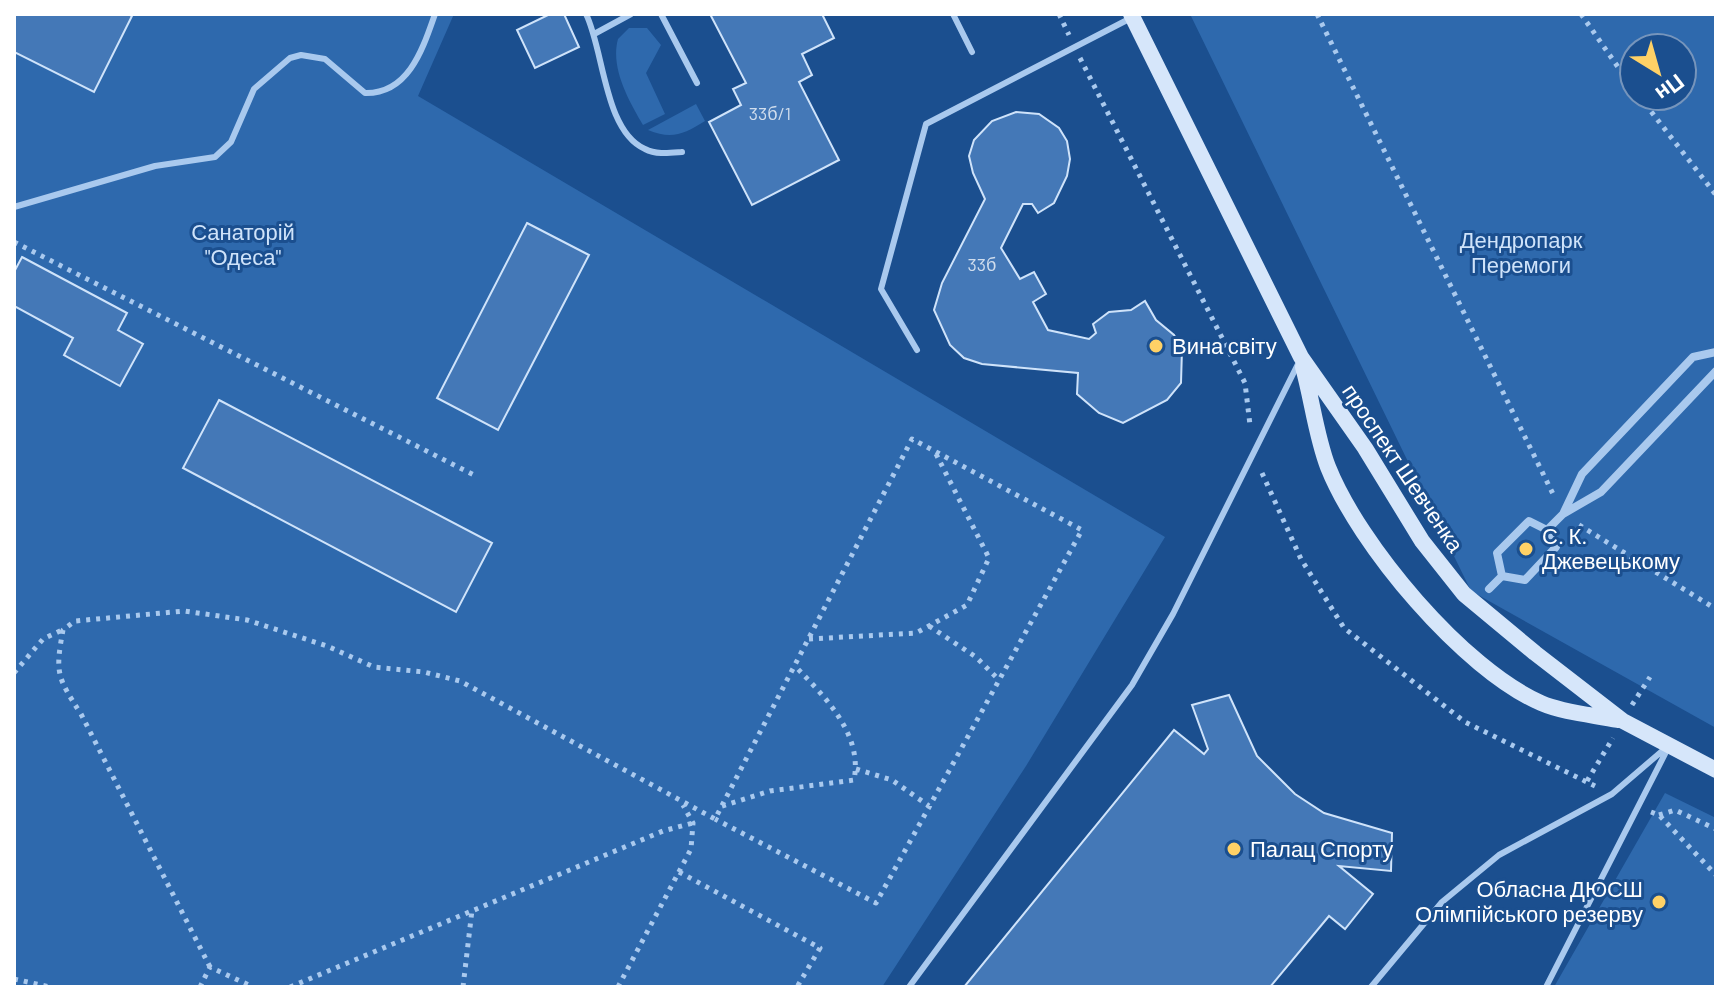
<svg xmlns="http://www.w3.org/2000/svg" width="1730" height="1001" viewBox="0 0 1730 1001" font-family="Barlow,sans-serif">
<rect width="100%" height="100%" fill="#1b4f8f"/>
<path fill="#2e69ad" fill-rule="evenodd" d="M 14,14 L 454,14 L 418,96 L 1165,537 L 1026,766 L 882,987 L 14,987 Z
M 1190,14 L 1716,14 L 1716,728 L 1471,591 ZM 1634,48 L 1682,48 L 1682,96 L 1634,96 Z
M 629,28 L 647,28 L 661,45 L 646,73 L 665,114 L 643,125 C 629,101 610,68 618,39 Z
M 696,104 L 705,121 C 684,134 672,140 648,130 Z
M 1665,793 L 1716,818 L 1716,987 L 1554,987 Z"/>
<path fill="#4478b7" stroke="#cfe3fa" stroke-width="2" d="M 14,14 L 128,14 L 132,16 L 94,92 L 14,52 Z
M 550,14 L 564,14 L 579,47 L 535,68 L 517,30 Z
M 710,14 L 822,14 L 834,38 L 802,54 L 812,75 L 799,82 L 839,160 L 752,205 L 709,122 L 741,105 L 733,89 L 746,83 Z
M 1016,112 L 1039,114 L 1059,128 L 1067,141 L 1070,159 L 1067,176 L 1054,203 L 1038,213 L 1032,204 L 1023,204 L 1001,248 L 1020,279 L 1034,272 L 1046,294 L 1033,302 L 1048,330 L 1089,339 L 1096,333 L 1093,324 L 1109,312 L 1131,310 L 1145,301 L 1156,320 L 1174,335 L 1182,349 L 1181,383 L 1167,400 L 1123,423 L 1099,413 L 1077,394 L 1078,373 L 982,364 L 964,358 L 950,345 L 934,310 L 942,283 L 985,199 L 973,173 L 969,156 L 974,140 L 992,121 Z
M 527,223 L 589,255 L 498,430 L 437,398 Z
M 22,257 L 127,313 L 118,330 L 143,344 L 120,386 L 64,355 L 73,338 L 14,306 L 14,272 Z
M 219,400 L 492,543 L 456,612 L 183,468 Z
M 1229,695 L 1257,756 L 1295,794 L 1324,813 L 1392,833 L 1391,871 L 1339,866 L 1373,894 L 1345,929 L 1329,916 L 1270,987 L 964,987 L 1174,730 L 1204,754 L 1208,749 L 1192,705 Z"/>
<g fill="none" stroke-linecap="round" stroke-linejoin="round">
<path stroke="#a9c9ee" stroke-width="5" stroke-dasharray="4 6" stroke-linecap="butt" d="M 1059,14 L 1069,35
M 1317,14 L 1553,494
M 1581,14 L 1634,90
M 1080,58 L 1245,383 L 1250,425
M 1639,96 L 1716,195
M 14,242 L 474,475
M 1262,473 L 1301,559 L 1344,628 L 1465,722 L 1595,786
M 1579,525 L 1716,609
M 929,626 L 976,657 L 999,680
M 809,639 L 916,633 L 967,605 L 989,558 L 934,450
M 14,673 L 43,639 L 62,630
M 1632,705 L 1650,677
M 856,769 L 892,780 L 929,806
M 1587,781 L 1613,738
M 722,806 L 770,791 L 854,780 C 863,734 825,697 795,666
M 1651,812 L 1659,815 L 1716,875
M 1659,815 L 1675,810 L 1716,829
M 679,872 L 820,948 L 797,987
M 210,967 L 81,714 C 57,677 55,673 63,630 L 75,621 L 184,611 L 247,620 L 327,646 L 374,667 L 424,672 L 460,681 L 715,819 L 912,439 L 1082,530 L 876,903 L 715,819
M 14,979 L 50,987
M 200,987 L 210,967 L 253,987
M 290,987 L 663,831 L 693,823
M 463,987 L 472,910
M 618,987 L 691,849 L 693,823 L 683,805"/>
<path stroke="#a9c9ee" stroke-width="6" d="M 586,14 C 604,50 604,131 645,149 C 656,155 670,153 682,152
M 661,14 L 697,83
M 953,14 L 972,52
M 596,33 L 631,14
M 14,207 L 155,166 L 215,157 L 231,142 L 254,89 L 290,58 L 301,55 L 325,59 L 365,93 C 409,94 423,48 435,14
M 917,350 L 881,289 L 926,124 L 1131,18
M 909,987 L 1132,685 L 1173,614 L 1298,364
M 1371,987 L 1442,902 L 1499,855 L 1612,794 L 1668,746
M 1546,987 L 1667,750"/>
<path stroke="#a9c9ee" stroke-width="8" d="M 1564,512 L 1582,474 L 1693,357 L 1716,352
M 1529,521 L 1547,530 L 1556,547 L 1525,580 L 1502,576 L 1497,553 Z
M 1547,530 L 1563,514 L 1601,492 L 1716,371
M 1489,589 L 1502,576"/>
<path stroke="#d6e6fa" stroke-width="16" d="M 1131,14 L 1301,357 L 1365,448 L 1422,541 L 1464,594 L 1535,653 L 1623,721 L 1716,770
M 1303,367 C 1312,399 1316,436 1328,467 C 1359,545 1463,669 1541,703 C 1564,713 1594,715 1618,720"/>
</g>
<g fill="#ffd166" stroke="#1b4f8f" stroke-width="3">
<circle cx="1156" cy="346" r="8"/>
<circle cx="1526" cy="549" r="8"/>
<circle cx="1234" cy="849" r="8"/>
<circle cx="1659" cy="902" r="8"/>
</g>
<g text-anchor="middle" stroke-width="6" stroke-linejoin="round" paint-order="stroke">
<g font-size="18" fill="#d0dded">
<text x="770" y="120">33б/1</text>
<text x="982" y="271">33б</text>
</g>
<g font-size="22" fill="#cfe3fa" stroke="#1b4f8f">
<text x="243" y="240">Санаторій<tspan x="243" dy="25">"Одеса"</tspan></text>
<text x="1521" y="248">Дендропарк<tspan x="1521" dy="25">Перемоги</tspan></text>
</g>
<g font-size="22" fill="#fff" stroke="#1b4f8f" text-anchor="start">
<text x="1172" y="354">Вина світу</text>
<text x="1542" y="544">С. К.<tspan x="1542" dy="25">Джевецькому</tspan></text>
<text x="1250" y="857">Палац Спорту</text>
<text x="1643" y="897" text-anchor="end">Обласна ДЮСШ<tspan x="1643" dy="25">Олімпійського резерву</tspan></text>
</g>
<g font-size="22" fill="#fff" stroke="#1b4f8f">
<text transform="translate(1403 468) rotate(56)" y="8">проспект Шевченка</text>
</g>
</g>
<rect width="1730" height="1001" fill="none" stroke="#ffffff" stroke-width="32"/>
<g transform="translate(1658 72) rotate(143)"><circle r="38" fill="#1b4f8f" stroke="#7695bc" stroke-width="2"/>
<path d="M0-6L14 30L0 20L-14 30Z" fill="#ffd166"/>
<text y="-12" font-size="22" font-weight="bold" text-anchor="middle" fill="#ffffff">Пн</text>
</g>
</svg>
